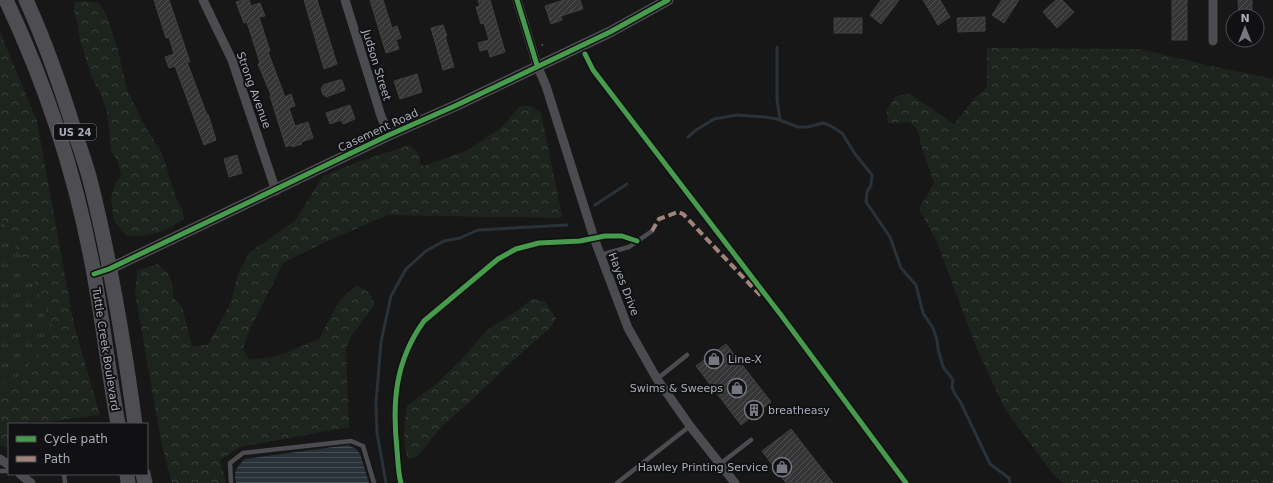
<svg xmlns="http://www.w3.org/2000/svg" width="1273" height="483" viewBox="0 0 1273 483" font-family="'DejaVu Sans',sans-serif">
<defs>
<pattern id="grass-tufts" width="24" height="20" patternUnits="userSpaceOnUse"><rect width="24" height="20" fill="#1d241e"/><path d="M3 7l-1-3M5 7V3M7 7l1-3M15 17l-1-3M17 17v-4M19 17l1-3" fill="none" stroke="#3b413d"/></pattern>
<pattern id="forest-crowns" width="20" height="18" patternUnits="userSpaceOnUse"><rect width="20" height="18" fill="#1d241e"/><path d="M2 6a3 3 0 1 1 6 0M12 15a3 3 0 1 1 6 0" fill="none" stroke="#3b413d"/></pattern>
<pattern id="water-rules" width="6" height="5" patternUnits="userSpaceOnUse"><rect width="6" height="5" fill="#2a3239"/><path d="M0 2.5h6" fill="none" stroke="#464d54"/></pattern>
<pattern id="building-hatch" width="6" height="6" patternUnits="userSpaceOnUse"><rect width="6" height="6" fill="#353536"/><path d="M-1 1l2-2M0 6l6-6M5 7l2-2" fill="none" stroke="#4f5051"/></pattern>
</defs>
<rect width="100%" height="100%" fill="#171717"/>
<path fill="url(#grass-tufts)" d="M 0,66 L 89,395 L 0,412 Z"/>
<path fill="url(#forest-crowns)" d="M 85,1 L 99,3 L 107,16 L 118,51 L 127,90 L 146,128 L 162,153 L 176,198 L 182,209 L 184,219 C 162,233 153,236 127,236 L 114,221 L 111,199 L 115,185 L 121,175 L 118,162 L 111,151 L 107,111 L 100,92 L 92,78 L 80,40 L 78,26 L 74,11 L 75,2 Z
M 0,32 L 37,121 L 74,325 L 100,415 L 46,422 L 29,421 L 25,424 L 9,424 L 9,448 L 0,445 L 0,384 L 10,384 L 35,358 L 52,323 L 38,290 L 0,216 Z
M 987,48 L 1141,49 L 1211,66 L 1273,79 L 1273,483 L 1064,483 L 1053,474 L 1006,411 L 977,349 L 936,240 L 919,209 L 934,183 L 921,145 L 918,131 L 910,122 L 888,123 L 887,110 L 896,96 L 910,94 L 954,124 L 975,98 L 987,87 Z
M 520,106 L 530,106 L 541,113 L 562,216 L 560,218 L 388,215 L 327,241 L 283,263 L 249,331 L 243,349 L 249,360 L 278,356 L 319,339 L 339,301 L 357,285 L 368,292 L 375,304 L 350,338 L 346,349 L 349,427 L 240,447 L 220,460 L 226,483 L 172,483 L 162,446 L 135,293 L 137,271 L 158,264 C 171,276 173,279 173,297 L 182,307 L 192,346 L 208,345 L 231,302 L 238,274 L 250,252 L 295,221 L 323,176 L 357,162 L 410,145 L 420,156 L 420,165 L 424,166 L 468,150 L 502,127 Z
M 532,299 L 545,302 L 556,318 L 551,327 L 510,363 L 473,399 L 442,426 L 417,457 L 408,459 C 402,442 404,423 407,406 L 436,384 L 463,358 L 488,329 L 514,313 Z"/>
<path fill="url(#water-rules)" d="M 348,445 L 356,449 L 360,454 L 369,483 L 236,483 C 233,471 237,467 245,459 Z"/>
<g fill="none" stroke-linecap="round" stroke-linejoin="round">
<path stroke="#2a3239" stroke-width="3" d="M 777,47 L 777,100 L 780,120
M 688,137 L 696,130 L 714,119 L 737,115 L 765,117 L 777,119 L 798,127 L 808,127 L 823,123 L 829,125 L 842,133 L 855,154 L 872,175 L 871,185 L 867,192 L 866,202 L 890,237 L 901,268 L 916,285 L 923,313 L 933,328 L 937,340 L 938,349 L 943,367 L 951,377 L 953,380 L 952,387 L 955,394 L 960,401 L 990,464 L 1009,478 L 1010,483
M 595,205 L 627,184
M 386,483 L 377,433 L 376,403 L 381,342 L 391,296 L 406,269 L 426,251 L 444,241 L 460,238 L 478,230 L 567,225"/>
</g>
<path fill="url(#building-hatch)" stroke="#3f4043" d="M 154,0 L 169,0 L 190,62 L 187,62 L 207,115 L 208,114 L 216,140 L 204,145 L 175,66 L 169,68 L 165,57 L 174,54 L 169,37 L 166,38 Z
M 243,0 L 249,0 L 251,6 L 260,3 L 265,16 L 259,17 L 270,51 L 268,52 L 285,97 L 291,94 L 295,106 L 289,108 L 295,126 L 308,122 L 313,138 L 301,142 L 302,144 L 292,147 L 291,145 L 286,147 L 270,96 L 271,95 L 258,64 L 260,63 L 247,22 L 244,23 L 236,2 Z
M 304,0 L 317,0 L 337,64 L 324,69 Z
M 370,0 L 383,0 L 392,28 L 397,26 L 401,38 L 396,40 L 399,49 L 386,53 Z
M 478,0 L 490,0 L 505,52 L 490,57 L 488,49 L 480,51 L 478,43 L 489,40 L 484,23 L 481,24 L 476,7 L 480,6 Z
M 564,0 L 580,0 L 583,9 L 561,16 L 562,20 L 551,24 L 545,6 Z
M 881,0 L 899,0 L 881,24 L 870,15 Z
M 923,0 L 940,0 L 950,17 L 938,25 Z
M 1002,0 L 1019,0 L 1004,23 L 992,15 Z
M 1056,0 L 1062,0 L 1074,12 L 1057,28 L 1043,12 Z
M 1172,0 L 1187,0 L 1187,40 L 1172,40 Z
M 1238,0 L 1252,0 L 1252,16 L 1239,16 Z
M 985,17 L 985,31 L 958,32 L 957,18 Z
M 834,18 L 862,18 L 862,33 L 834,33 Z
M 443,25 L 447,36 L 445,36 L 454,67 L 443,70 L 431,28 Z
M 417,74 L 422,92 L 400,99 L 394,81 Z
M 339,80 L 342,80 L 345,90 L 326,97 L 325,95 L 323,95 L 321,88 L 323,87 L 323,85 Z
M 350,105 L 355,119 L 343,124 L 341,120 L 330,124 L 326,113 Z
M 237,155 L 242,173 L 229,177 L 224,159 Z
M 726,344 L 771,402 L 741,425 L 696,366 Z
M 791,429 L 833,483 L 786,483 L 762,451 Z"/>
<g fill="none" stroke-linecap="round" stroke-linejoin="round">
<path stroke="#4d4e52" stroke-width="2" stroke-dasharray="2 3" stroke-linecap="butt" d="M 542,44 L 543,47"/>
<path stroke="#4b4c50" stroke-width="4.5" d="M 600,255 L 629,247 L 652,231
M 657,379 L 687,355
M 720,464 L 751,440
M 0,471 L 9,471
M 64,474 L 65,483
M 231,483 L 230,463 L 243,453 L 351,441 L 363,446 L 374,483
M 617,483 L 690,426"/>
<path stroke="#4b4c50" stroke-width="9" d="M 203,0 L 232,60 L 276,191
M 345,0 L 381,116 L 389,135
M 517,0 L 537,65 L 546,86 L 594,238 L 628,328 L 657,379 L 690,426 L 735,483
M 1213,0 L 1213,41
M 0,459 L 9,465
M 20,474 L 31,483"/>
<path stroke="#4b4c50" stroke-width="11" d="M 94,274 L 109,269 L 389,135 L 457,105 L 610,32 L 668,0"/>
<path stroke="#4e4e52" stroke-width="15" d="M 6,0 C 47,87 77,179 94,274 C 103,324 109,374 118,424
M 26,0 C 46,44 62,90 76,136 C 81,151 86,165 90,180 C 110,259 124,343 135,424
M 127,474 L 128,483
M 143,474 L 145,483"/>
<path stroke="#a18479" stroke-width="4" stroke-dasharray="8 4" stroke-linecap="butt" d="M 652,231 L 659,219 L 678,212 L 683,214 L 761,296"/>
<defs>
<path id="cycleway" d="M 517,0 L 537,65
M 585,54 L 593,70 L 781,315 L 906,483
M 94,274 L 109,269 L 389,135 L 457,105 L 610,32 L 668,0
M 401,483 C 398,473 398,460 397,450 C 392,402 395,361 424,321 L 498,259 L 516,249 L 539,243 L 580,241 L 605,236 L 622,236 L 637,241"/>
</defs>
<use href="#cycleway" stroke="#111113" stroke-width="8"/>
<use href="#cycleway" stroke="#469c4c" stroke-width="5"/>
</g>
<defs>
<symbol id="shop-ring" viewBox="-11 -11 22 22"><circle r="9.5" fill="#111113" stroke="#757880" stroke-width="1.5"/><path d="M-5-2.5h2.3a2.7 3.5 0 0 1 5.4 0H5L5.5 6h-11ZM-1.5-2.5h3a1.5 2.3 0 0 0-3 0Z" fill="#757880"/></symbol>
<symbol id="building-ring" viewBox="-11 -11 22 22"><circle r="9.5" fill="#111113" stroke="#757880" stroke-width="1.5"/><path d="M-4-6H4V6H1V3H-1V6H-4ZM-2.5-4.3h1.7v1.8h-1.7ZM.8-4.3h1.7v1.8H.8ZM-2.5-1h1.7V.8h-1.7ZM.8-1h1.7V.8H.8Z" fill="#757880"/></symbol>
</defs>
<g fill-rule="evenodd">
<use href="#shop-ring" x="703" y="348" width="22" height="22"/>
<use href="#shop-ring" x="726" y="377" width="22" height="22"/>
<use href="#building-ring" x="743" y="399" width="22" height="22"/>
<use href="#shop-ring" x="771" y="456" width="22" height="22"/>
</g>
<g text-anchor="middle" stroke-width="4" stroke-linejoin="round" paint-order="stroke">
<rect fill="#111113" stroke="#7b7e86" stroke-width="1" x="54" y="124" width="42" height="16" rx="3"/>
<g font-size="10" font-weight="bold" fill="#a8adb8">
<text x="75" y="136">US 24</text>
</g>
<g font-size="11" fill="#a8adb8" stroke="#111113">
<text transform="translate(377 65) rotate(73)" y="4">Judson Street</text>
<text transform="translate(254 90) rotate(70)" y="4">Strong Avenue</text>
<text transform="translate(378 130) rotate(-25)" y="4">Casement Road</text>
<text transform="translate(624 284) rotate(69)" y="4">Hayes Drive</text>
<text transform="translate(106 349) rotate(81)" y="4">Tuttle Creek Boulevard</text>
</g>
<g font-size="11" fill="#a8adb8" stroke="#111113" text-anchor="start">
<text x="728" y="363">Line-X</text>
<text x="723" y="392" text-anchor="end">Swims &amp; Sweeps</text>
<text x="768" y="414">breatheasy</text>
<text x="768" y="471" text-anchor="end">Hawley Printing Service</text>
</g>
</g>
<rect x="8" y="423" width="140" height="52" fill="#111113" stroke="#4d4f55"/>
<rect x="16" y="436" width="20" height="6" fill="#469c4c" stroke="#4d4f55"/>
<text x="44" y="443" font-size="12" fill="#a8adb8">Cycle path</text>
<rect x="16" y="456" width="20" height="6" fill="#a18479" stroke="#4d4f55"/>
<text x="44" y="463" font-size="12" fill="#a8adb8">Path</text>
<g transform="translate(1245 28)"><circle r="19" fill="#111113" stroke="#4d4f55"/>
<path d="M0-3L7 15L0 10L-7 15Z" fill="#757880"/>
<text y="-6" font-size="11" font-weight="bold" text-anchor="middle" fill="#a8adb8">N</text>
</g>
</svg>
